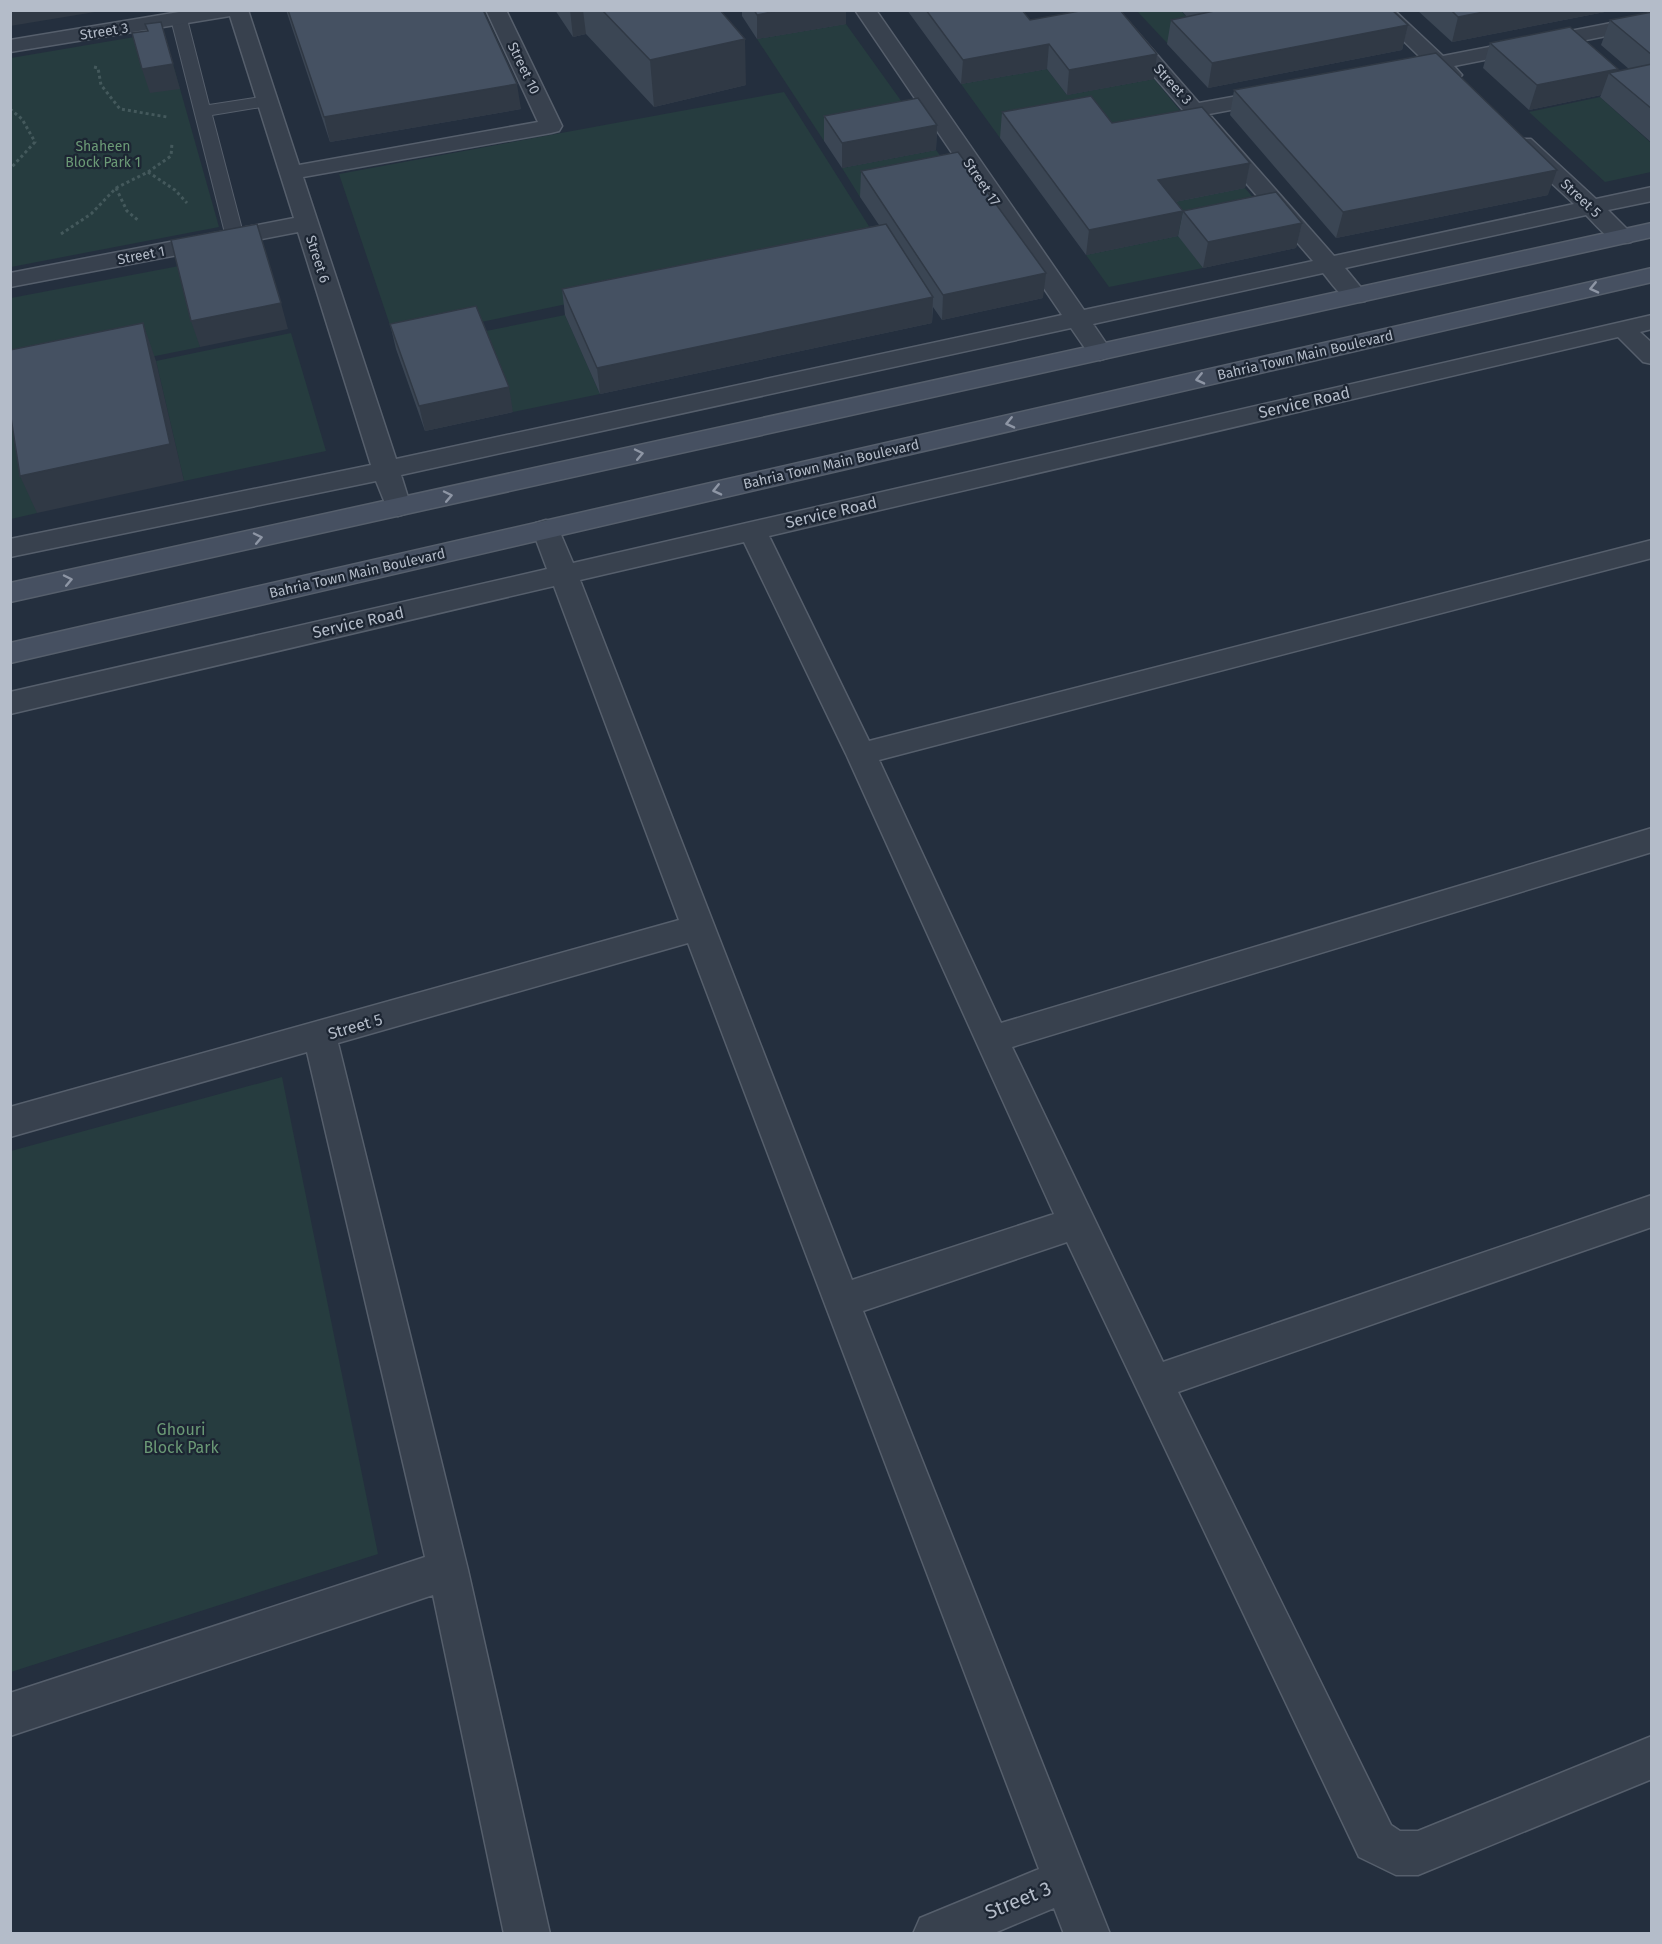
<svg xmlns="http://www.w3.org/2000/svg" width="1662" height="1944" viewBox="0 0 1662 1944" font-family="'Fira Sans',sans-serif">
<rect width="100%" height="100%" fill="#242f3e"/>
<path fill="#263c3f" d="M 1137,11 L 1181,11 L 1205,36 L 1167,43 Z
M 846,24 L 917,123 L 824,141 L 757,39 Z
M 164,32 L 219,227 L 11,267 L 11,58 Z
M 1047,69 L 1067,95 L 1154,79 L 1198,132 L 1088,121 L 1000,138 L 961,84 Z
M 784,92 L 877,239 L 395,340 L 339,174 Z
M 1600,97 L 1651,143 L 1651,172 L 1605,182 L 1529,112 Z
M 936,150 L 956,177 L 860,197 L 842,168 Z
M 1245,188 L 1270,218 L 1179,236 L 1203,268 L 1109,287 L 1086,255 L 1178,236 L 1154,206 Z
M 179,266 L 200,347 L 11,385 L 11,298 Z
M 565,315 L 600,394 L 513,412 L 481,332 Z
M 291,333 L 326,451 L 184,481 L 156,361 Z
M 18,389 L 37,513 L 11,519 L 10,390 Z
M 282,1077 L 378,1554 L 11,1672 L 11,1151 Z"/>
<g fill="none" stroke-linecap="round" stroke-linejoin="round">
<defs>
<path id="service" d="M 179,14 L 187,19 L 209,105 L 267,96 L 275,101 L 267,106 L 212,115 L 244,237 L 241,241 L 235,242 L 226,237 L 171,19 Z"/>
<path id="minor" d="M 191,10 L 248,10 L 299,165 L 538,122 L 486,10 L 506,10 L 562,126 L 559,131 L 551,133 L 303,177 L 396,459 L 1062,315 L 855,10 L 876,10 L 1084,310 L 1313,261 L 1097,10 L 1118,10 L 1199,103 L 1276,89 L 1284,90 L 1287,95 L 1284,100 L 1209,114 L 1334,256 L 1574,204 L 1515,149 L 1512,144 L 1515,139 L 1531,139 L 1596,199 L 1652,187 L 1652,201 L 1608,210 L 1635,237 L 1631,242 C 1612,247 1599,228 1586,215 L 1345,268 L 1368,296 L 1365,301 C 1345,306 1335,287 1323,273 L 1093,324 L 1112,352 L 1109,357 L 1100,360 L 1091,357 L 1071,328 L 401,475 L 411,507 L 407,513 L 398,516 L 389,513 L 376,481 L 10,557 L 10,539 L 371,465 L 298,232 L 10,287 L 10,273 L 294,218 L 230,16 L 10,52 L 10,40 Z
M 1372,10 L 1394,10 L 1443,56 L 1652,15 L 1652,27 L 1454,66 L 1462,75 L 1458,79 C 1447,82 1442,78 1434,70 L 1403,76 L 1396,74 L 1392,70 L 1396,66 L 1423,60 Z
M 1652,315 L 1652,329 L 1640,332 L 1652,343 L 1652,364 L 1643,362 L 1618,337 L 769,536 L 869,741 L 1652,540 L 1652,558 L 879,760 L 1001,1023 L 1652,828 L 1652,852 L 1012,1047 L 1163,1362 L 1652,1195 L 1652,1227 L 1178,1392 L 1391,1825 L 1400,1831 L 1418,1831 L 1652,1736 L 1652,1779 L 1418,1875 L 1396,1875 L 1359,1857 L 1067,1242 L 863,1311 L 1110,1934 L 1064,1934 L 1054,1908 L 992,1934 L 913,1934 L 920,1918 L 1039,1869 L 688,943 L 338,1043 L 468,1570 L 550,1934 L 504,1934 L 433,1595 L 10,1736 L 10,1693 L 425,1557 L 307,1052 L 10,1137 L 10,1107 L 679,920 L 554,586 L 10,714 L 10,692 L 547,569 L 532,529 L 536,523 L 546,520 L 556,523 L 573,563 ZM 744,542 L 846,754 L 1054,1214 L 852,1280 L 580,580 Z"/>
<path id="secondary" d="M 1652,223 L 1652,237 L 10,602 L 10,583 Z
M 1652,268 L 1652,282 L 10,663 L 10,643 Z"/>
</defs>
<use href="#service" stroke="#565f6c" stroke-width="2"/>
<use href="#minor" stroke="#565f6c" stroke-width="3"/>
<use href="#secondary" stroke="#565f6c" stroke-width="3"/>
<path stroke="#44595c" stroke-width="3" stroke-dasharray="3 3" stroke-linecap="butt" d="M 94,67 L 98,68 L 101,85 L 120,109 L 167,117
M 10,109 L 22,119 L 35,142 L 10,169
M 148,172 L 175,190 L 187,203
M 116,188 L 127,211 L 139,221
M 61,234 L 91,214 L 116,188 L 148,172 L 171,156 L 172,143"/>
<use href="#service" fill="#38414e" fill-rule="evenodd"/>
<use href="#minor" fill="#38414e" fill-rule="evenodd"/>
<use href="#secondary" fill="#465061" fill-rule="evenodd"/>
</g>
<path fill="#3b4654" d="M 286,10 L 483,10 L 521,109 L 330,142 Z
M 555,10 L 720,10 L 746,85 L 654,107 L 586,34 L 573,37 Z
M 742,10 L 846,10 L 846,24 L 757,39 L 742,16 Z
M 907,10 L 1022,10 L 1030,20 L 1154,79 L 1067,95 L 1047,69 L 961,84 Z
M 1181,10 L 1392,10 L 1408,25 L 1402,50 L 1208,88 L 1167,44 L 1171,20 L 1187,17 Z
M 1417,10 L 1615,10 L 1452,42 Z
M 1652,12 L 1652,143 L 1600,97 L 1601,95 L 1529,110 L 1483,68 L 1490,43 L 1618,71 L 1629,69 L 1601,45 L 1610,20 Z
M 1234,90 L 1548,195 L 1336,238 L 1230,115 Z
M 1002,112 L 1250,163 L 1245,188 L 1175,202 L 1178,236 L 1086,255 L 1000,138 Z
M 824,116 L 937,125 L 936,150 L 842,168 L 824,141 Z
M 861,171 L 1043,298 L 942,320 L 933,307 L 932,323 L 600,394 L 565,315 L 562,289 L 879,225 L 860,197 Z
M 1183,211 L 1302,223 L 1296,248 L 1203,268 L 1178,236 Z
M 390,324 L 513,412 L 425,431 L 396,349 Z"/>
<path fill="#303945" d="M 10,10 L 107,10 L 10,26 Z
M 570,10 L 583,10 L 586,34 L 573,37 Z
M 780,10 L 846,10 L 846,24 L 757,39 L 757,15 Z
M 1494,10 L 1615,10 L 1452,42 L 1458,17 Z
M 161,22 L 180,89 L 150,93 L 142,69 Z
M 1408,25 L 1402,50 L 1208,88 L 1212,63 Z
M 745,39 L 746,85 L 654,107 L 650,60 Z
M 1049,44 L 1047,69 L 961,84 L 963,60 Z
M 1157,54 L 1154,79 L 1067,95 L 1069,70 Z
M 1618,69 L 1615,78 L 1609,73 L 1601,95 L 1529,110 L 1537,85 Z
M 517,84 L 521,109 L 330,142 L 324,117 Z
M 937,125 L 936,150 L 842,168 L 842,143 Z
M 1250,163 L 1245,188 L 1154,206 L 1158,180 Z
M 1557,170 L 1548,195 L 1336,238 L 1343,212 Z
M 1183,211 L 1178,236 L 1086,255 L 1089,230 Z
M 1302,223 L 1296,248 L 1203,268 L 1208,242 Z
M 1046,273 L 1043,298 L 942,320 L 943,295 Z
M 933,297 L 932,323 L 600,394 L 597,368 Z
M 281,303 L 288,329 L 200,347 L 191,321 Z
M 143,323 L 156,361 L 184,481 L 37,513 L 20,476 Z
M 509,387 L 513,412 L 425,431 L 419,406 Z"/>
<path fill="#455162" stroke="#303945" stroke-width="1.5" d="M 288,10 L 483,10 L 517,84 L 324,117 Z
M 602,10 L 720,10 L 745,39 L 650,60 Z
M 754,10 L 780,10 L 757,15 Z
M 926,10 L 1022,10 L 1030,20 L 1085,10 L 1120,10 L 1157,54 L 1069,70 L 1049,44 L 963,60 Z
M 1219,10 L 1392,10 L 1408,25 L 1212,63 L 1171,20 Z
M 1451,10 L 1494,10 L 1458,17 Z
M 1652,12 L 1652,55 L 1610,20 Z
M 161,22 L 173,64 L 142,69 L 132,33 L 148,31 L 145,24 Z
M 1570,27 L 1618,69 L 1537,85 L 1490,43 Z
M 1436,53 L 1557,170 L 1343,212 L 1234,90 Z
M 1652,64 L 1652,109 L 1609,73 Z
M 1091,96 L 1112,123 L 1202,107 L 1250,163 L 1158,180 L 1183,211 L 1089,230 L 1002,112 Z
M 918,98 L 937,125 L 842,143 L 824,116 Z
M 958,152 L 1046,273 L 943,295 L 861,171 Z
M 1276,192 L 1302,223 L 1208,242 L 1183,211 Z
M 257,224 L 281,303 L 191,321 L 171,240 Z
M 886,224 L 933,297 L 597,368 L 562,289 Z
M 476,306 L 509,387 L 419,406 L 390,324 Z
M 143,323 L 170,444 L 20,476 L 10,411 L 10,350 Z"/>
<defs><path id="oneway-chevron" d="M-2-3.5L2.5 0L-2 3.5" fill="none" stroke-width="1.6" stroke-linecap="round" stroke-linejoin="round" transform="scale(1.5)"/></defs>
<g stroke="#8e96a5">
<use href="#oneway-chevron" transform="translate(1594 288) rotate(167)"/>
<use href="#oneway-chevron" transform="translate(1200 379) rotate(167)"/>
<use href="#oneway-chevron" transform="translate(1010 423) rotate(167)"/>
<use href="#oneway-chevron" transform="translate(639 454) rotate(-12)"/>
<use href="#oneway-chevron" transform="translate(717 490) rotate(167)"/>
<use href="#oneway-chevron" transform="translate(448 496) rotate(-12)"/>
<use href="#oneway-chevron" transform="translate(258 538) rotate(-12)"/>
<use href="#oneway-chevron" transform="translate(68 580) rotate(-12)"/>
</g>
<g text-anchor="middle" stroke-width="4.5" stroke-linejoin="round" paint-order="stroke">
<g font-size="14" fill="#b4bcc9" stroke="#1d2633">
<text transform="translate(104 31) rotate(-9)" y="5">Street 3</text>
<text transform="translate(524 68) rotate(64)" y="5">Street 10</text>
<text transform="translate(1173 84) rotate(48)" y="5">Street 3</text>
<text transform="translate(982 182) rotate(56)" y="5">Street 17</text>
<text transform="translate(1581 198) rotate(43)" y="5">Street 5</text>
<text transform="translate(141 255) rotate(-11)" y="5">Street 1</text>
<text transform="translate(318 259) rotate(72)" y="5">Street 6</text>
<text transform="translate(1305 355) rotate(-13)" y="5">Bahria Town Main Boulevard</text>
<text transform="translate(831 464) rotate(-13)" y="5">Bahria Town Main Boulevard</text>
<text transform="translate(357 573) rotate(-13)" y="5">Bahria Town Main Boulevard</text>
</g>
<g font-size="14" fill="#6b9a76" stroke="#1d2633">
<text x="103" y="151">Shaheen<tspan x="103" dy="16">Block Park 1</tspan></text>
</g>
<g font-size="16" fill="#b4bcc9" stroke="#1d2633">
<text transform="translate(1304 402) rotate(-13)" y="6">Service Road</text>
<text transform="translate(831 512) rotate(-13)" y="6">Service Road</text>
<text transform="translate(358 622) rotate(-13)" y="6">Service Road</text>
<text transform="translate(355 1026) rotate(-16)" y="6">Street 5</text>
</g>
<g font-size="16" fill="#6b9a76" stroke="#1d2633">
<text x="181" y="1435">Ghouri<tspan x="181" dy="18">Block Park</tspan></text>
</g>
<g font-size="20" fill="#b4bcc9" stroke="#1d2633">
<text transform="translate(1018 1900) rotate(-22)" y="7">Street 3</text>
</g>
</g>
<rect width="1662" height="1944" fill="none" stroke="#b4bcc9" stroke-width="24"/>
</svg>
